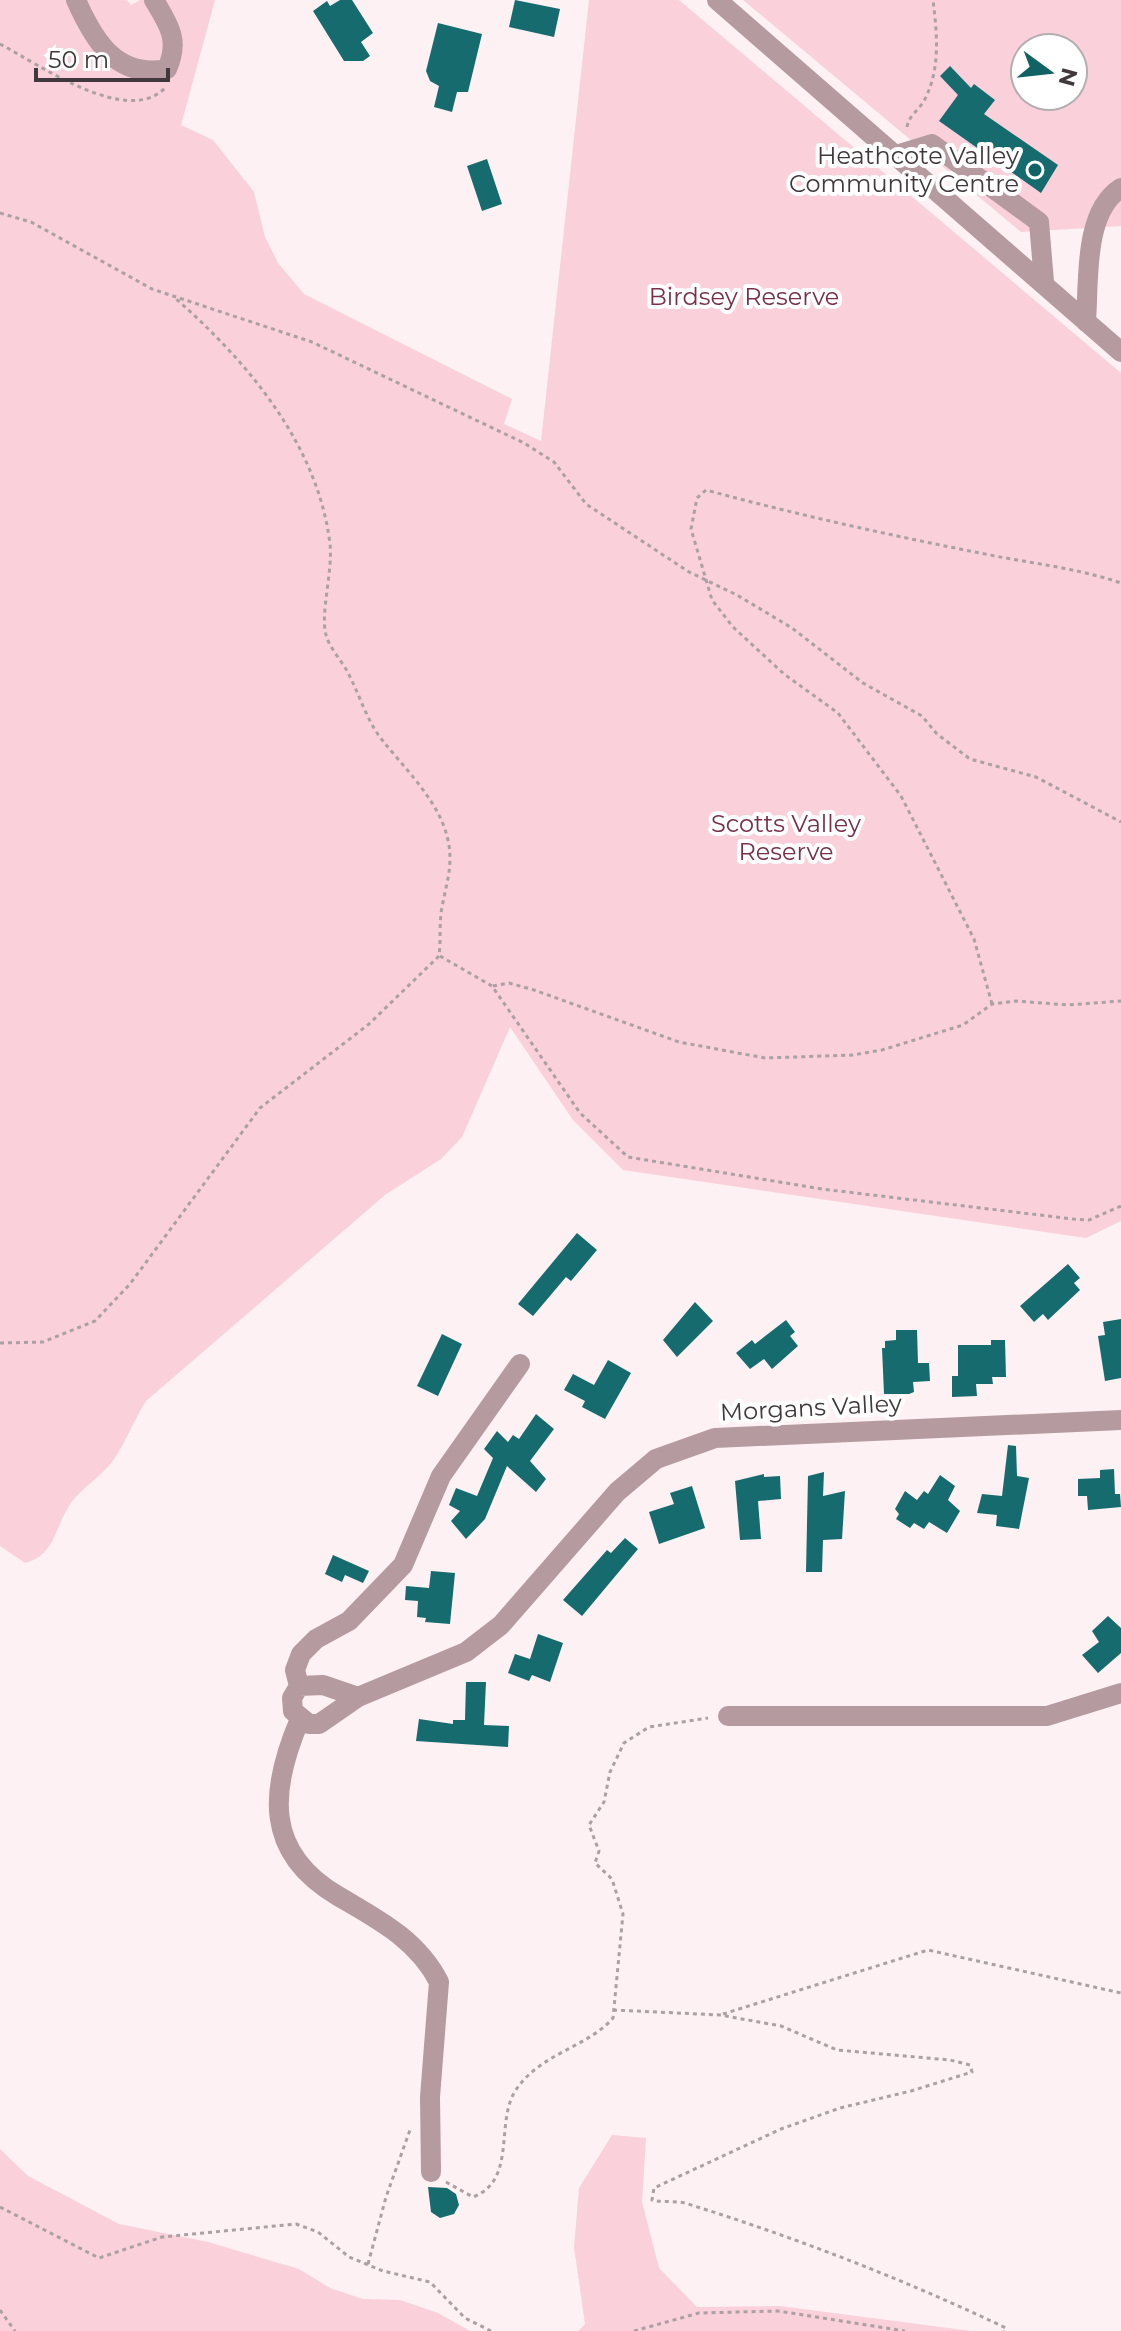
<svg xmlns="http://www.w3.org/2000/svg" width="1121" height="2331" viewBox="0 0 1121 2331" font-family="Montserrat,sans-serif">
<rect width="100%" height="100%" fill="#fdf1f3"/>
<path fill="#fad0da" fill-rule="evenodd" d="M 0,0 L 127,0 L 131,5 L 140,0 L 215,0 L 181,125 L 213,140 L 254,192 L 265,237 L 278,263 L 304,294 L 512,399 L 504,424 L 541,441 L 589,0 L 679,0 L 1121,373 L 1121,1221 L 1086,1238 L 623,1170 L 573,1120 L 510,1027 L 462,1137 L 441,1159 L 385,1195 L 146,1401 C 135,1418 127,1439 116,1456 C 104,1476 81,1487 69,1506 C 54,1529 55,1555 25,1563 L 0,1546 Z
M 743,0 L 1121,0 L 1121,226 L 1021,232 ZM 1025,48 L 1073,48 L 1073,96 L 1025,96 Z
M 612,2135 L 646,2138 L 642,2202 L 659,2268 L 697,2307 L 780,2306 L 971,2331 L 578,2331 L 585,2324 L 574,2247 L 579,2188 Z
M 0,2149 L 28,2176 L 119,2224 L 208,2242 L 299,2269 L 330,2288 L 363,2299 L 400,2300 L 438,2313 L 470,2331 L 0,2331 Z"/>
<path fill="#166b6e" d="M 340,0 L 352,0 L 373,33 L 361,42 L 370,56 L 363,61 L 344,61 L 313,11 L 327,1 L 330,6 Z
M 515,0 L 560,9 L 554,37 L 509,27 Z
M 438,23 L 482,34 L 468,92 L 457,92 L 452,112 L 434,107 L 439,86 L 430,81 L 426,71 Z
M 950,66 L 971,88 L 974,84 L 995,100 L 984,114 L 1058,165 L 1041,193 L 939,121 L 958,95 L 940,76 Z
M 487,159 L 502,204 L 482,211 L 467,166 Z
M 577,1233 L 597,1250 L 571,1281 L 566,1277 L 533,1316 L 518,1304 Z
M 1068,1264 L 1080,1278 L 1074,1283 L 1080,1290 L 1048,1320 L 1043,1314 L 1034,1322 L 1020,1306 Z
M 695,1302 L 713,1321 L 677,1357 L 663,1340 Z
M 1121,1319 L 1121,1378 L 1105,1381 L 1098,1336 L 1105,1335 L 1103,1322 Z
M 786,1320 L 795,1332 L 790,1336 L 798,1346 L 772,1369 L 764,1359 L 750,1369 L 736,1353 L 752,1340 L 755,1344 Z
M 896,1330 L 917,1330 L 918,1363 L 929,1363 L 930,1381 L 913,1382 L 914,1392 L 909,1394 L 884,1394 L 882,1348 L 885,1348 L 885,1341 L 896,1340 Z
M 442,1334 L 462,1344 L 438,1396 L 417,1386 Z
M 991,1340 L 1005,1340 L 1006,1377 L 992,1377 L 993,1384 L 976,1384 L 977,1396 L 952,1397 L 952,1376 L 958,1376 L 958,1345 L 991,1345 Z
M 608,1360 L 631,1373 L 605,1419 L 582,1407 L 585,1401 L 564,1390 L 573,1374 L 594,1385 Z
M 536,1414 L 554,1429 L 530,1461 L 546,1479 L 536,1492 L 507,1466 L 485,1519 L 466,1539 L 451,1521 L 460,1511 L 449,1505 L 456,1488 L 477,1496 L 493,1458 L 484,1449 L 497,1431 L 508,1442 L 513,1435 L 519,1439 Z
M 1008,1445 L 1016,1446 L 1017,1476 L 1029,1478 L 1019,1529 L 996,1526 L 997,1515 L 977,1513 L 982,1494 L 1002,1496 Z
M 1114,1469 L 1115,1494 L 1120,1494 L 1121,1507 L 1088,1510 L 1087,1496 L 1078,1496 L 1078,1479 L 1100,1478 L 1100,1470 Z
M 824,1472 L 823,1496 L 845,1491 L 842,1539 L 823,1540 L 822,1572 L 806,1572 L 808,1476 Z
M 764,1474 L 764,1477 L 780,1476 L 781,1499 L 758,1501 L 761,1539 L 740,1540 L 735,1481 Z
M 940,1475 L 955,1486 L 948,1500 L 960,1511 L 947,1533 L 929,1522 L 924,1529 L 914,1523 L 910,1528 L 896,1519 L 899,1514 L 895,1509 L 905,1491 L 917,1500 L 924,1491 L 928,1494 Z
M 692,1486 L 705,1528 L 659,1544 L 649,1512 L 674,1504 L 670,1493 Z
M 625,1538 L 638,1549 L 582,1616 L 563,1600 L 607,1550 L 611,1553 Z
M 333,1555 L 369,1571 L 363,1583 L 345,1575 L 342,1582 L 325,1574 Z
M 431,1571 L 455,1573 L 450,1624 L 425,1622 L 426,1618 L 417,1617 L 418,1601 L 405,1600 L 406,1586 L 429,1588 Z
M 1108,1616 L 1121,1628 L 1121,1653 L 1098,1673 L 1082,1655 L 1099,1642 L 1092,1631 Z
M 538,1634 L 563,1643 L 550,1682 L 532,1675 L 529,1681 L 508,1673 L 515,1654 L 530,1659 Z
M 466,1682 L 486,1682 L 484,1725 L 509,1726 L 508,1747 L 416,1741 L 419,1719 L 453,1724 L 453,1720 L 465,1720 Z
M 428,2187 L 447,2188 L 456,2194 L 459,2205 L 454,2214 L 440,2218 L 431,2212 Z"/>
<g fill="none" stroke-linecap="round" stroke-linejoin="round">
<path stroke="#aba0a2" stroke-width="3" stroke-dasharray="4 4" stroke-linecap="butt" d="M 0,44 C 40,65 127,127 165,88
M 907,127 C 909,115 918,111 924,101 C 941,69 937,34 933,0
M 0,213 L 31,222 L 152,289 L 312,342 L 524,443 L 554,462 L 586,504 L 689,572 L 737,595 L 792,628 L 863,683 L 922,716 L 937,734 L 970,759 L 1036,777 L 1121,822
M 440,956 L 492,986 L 580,1113 L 628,1157 L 822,1189 L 1073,1219 L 1089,1220 L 1121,1206
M 493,986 L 509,983 L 534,990 L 679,1042 L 765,1058 L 853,1055 L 882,1050 L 963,1025 L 992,1004 L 1016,1001 L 1068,1005 L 1121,1001
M 992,1004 L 974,939 L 901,796 L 838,713 L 784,674 L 733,627 L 712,600 L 691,529 L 697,498 L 706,490 C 802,516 898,537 995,556 C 1037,564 1080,569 1121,583
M 0,1343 L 43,1342 L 95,1321 L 130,1284 L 260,1108 L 369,1024 L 439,956 C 441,940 439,922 442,907 C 448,876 456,857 443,824 C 431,794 403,766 383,741 C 366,720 360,695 347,671 C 341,660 329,647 326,635 C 320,613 333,572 330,544 C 318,445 248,362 175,298
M 613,2010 L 720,2015 L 781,2026 L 837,2050 L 950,2060 L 970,2065 L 972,2072 L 911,2091 L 840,2108 L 781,2129 L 654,2188 L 652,2200 C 664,2203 676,2200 688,2204 C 797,2238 903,2279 1006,2328 L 1004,2331
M 723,2014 L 928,1950 L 1121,1993
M 446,2182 L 473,2197 C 516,2181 496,2125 514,2093 C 537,2054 587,2048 613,2018 L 623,1914 L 612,1879 L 595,1863 L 599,1851 L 589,1825 L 604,1802 L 610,1772 L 624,1743 L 649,1727 L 708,1718
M 0,2207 L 99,2258 L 162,2237 L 296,2224 L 318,2232 L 349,2257 L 383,2271 L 430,2282 L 465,2318 L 491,2331
M 368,2264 L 386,2197 L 410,2130
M 0,2310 L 15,2331
M 634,2331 L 699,2313 L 778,2311 L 905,2331"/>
<path stroke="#b59aa0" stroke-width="20" d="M 76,0 C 94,41 117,79 167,69 C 180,40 169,25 154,0
M 717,0 L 1121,352
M 896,155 L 932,144 L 1039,222 L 1044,282
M 1086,322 C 1089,282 1083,212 1121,188
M 299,1686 L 295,1670 L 301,1654 L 316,1639 L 349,1621 L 403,1565 L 441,1476 L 520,1364
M 358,1697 L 323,1685 L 299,1686 L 292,1698 L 293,1711 L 309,1724 L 319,1724 L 358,1697 L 466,1652 L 501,1625 L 617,1492 L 656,1459 L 715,1438 L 1121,1420
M 728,1716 L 1047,1716 L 1121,1693
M 300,1719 C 270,1789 263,1852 338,1896 C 377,1919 417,1939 439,1982 L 430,2097 L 431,2172"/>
</g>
<circle fill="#106265" stroke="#fff" stroke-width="3" cx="1035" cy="170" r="8"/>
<g text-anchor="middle" stroke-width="8" stroke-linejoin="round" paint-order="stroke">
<g font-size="24" fill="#40383a" stroke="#fff" text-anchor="end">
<text x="1019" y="164">Heathcote Valley<tspan x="1019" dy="28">Community Centre</tspan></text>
</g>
<g font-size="24" fill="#782f47" stroke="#fff">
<text x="744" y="305">Birdsey Reserve</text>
<text x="786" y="832">Scotts Valley<tspan x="786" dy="28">Reserve</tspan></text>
</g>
<g font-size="24" fill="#40383a" stroke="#fff">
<text transform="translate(811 1408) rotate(-3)" y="8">Morgans Valley</text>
</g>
</g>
<g transform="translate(1049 72) rotate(105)"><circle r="38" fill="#ffffff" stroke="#b3afb0" stroke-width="2"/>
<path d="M0-6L14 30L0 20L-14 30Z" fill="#106265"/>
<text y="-12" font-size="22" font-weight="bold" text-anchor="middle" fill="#40383a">N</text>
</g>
<path d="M36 68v12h132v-12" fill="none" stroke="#40383a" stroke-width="4"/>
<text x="48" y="68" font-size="24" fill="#40383a" stroke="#ffffff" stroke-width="6" paint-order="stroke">50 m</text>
</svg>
